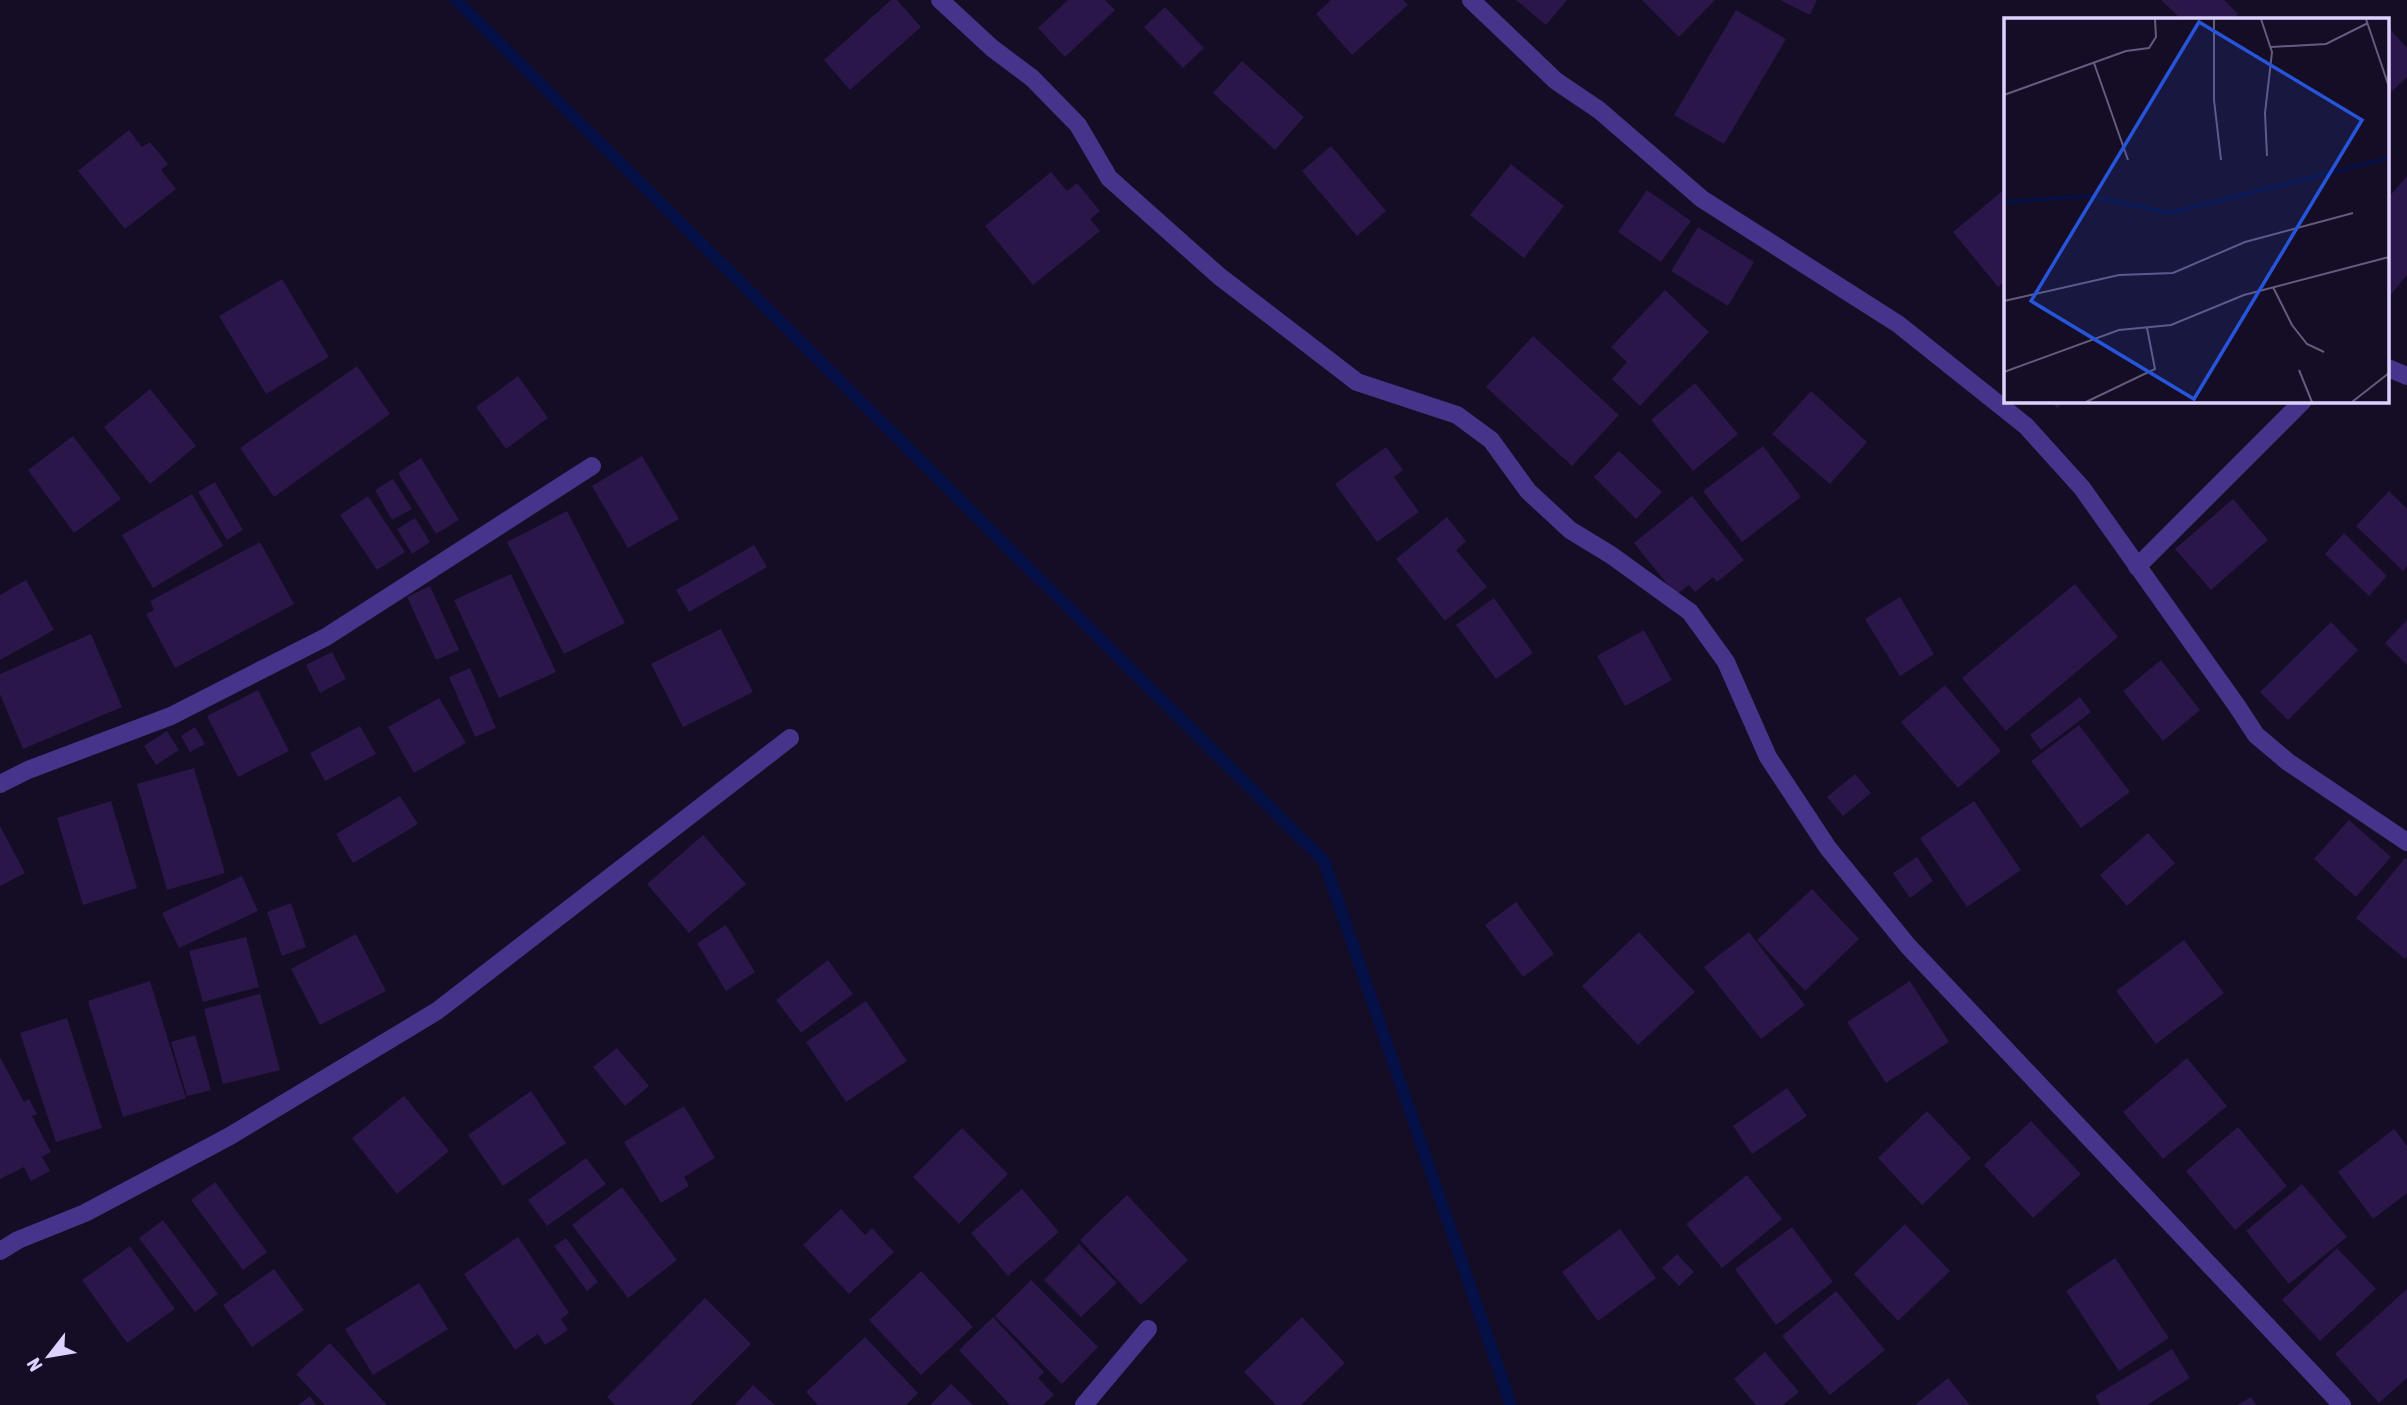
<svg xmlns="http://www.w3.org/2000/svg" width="2407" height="1405" viewBox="0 0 2407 1405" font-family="'Asap Condensed',sans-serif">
<rect width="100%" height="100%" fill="#150c26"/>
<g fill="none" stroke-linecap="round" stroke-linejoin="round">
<path stroke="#051146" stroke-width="12" d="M 456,0 L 1324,861 L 1511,1405"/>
</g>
<path fill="#2a1649" d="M 891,0 L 897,0 L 921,27 L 850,90 L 824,60 Z
M 1068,0 L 1105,0 L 1115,10 L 1065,57 L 1038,28 Z
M 1331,0 L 1403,0 L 1408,5 L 1352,55 L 1316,14 Z
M 1516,0 L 1567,0 L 1546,25 Z
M 1642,0 L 1715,0 L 1679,37 Z
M 1780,0 L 1817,0 L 1810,15 Z
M 2161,0 L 2224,0 L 2238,14 L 2233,19 L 2181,19 Z
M 1165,7 L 1204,48 L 1183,68 L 1144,27 Z
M 1736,10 L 1786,39 L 1724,144 L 1674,115 Z
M 2388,27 L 2407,48 L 2407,77 L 2388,95 Z
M 1242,61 L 1304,117 L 1275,150 L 1213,93 Z
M 129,130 L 142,147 L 150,142 L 168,164 L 161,170 L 176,189 L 125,229 L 78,171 Z
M 1331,146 L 1386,211 L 1357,236 L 1302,171 Z
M 1511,164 L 1564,206 L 1524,258 L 1470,215 Z
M 1051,172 L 1067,191 L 1077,183 L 1100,211 L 1090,219 L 1100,231 L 1033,285 L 985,226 Z
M 2407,176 L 2407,275 L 2388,298 L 2388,198 Z
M 2005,189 L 2006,280 L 1998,287 L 1953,232 Z
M 1647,190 L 1691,221 L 1661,262 L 1618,232 Z
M 1698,227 L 1754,262 L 1728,306 L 1671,271 Z
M 282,279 L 329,357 L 266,394 L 219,316 Z
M 1665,290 L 1709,332 L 1640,406 L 1612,379 L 1627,362 L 1611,347 Z
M 1533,336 L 1619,415 L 1572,466 L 1486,387 Z
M 357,366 L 390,414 L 274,497 L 240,448 Z
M 518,376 L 548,418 L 506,449 L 476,407 Z
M 1695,383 L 1738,434 L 1693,471 L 1651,420 Z
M 150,389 L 196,446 L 150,484 L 104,427 Z
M 1811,391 L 1867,442 L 1830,484 L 1772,434 Z
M 2051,401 L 2065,401 L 2057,408 Z
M 73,436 L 121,499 L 74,533 L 28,470 Z
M 1763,446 L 1801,497 L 1742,542 L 1703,491 Z
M 1386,447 L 1403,470 L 1394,477 L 1419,512 L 1377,542 L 1335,484 Z
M 1619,451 L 1662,492 L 1636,519 L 1594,477 Z
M 642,456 L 679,519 L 628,548 L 592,486 Z
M 421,458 L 459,520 L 436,534 L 398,473 Z
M 393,479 L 412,509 L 392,520 L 375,490 Z
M 215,482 L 243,530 L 227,540 L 198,492 Z
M 2389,491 L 2407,509 L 2407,566 L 2403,571 L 2356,526 Z
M 192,494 L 223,546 L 153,588 L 122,535 Z
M 368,496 L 405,552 L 377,570 L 340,515 Z
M 1692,496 L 1744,560 L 1717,582 L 1713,577 L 1695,592 L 1689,585 L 1676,595 L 1634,543 Z
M 2233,499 L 2268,540 L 2211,590 L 2175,549 Z
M 567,511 L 625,623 L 564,654 L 507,542 Z
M 1447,517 L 1466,541 L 1456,550 L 1487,587 L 1445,621 L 1396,559 Z
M 415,518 L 430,542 L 412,554 L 397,529 Z
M 2344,533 L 2387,576 L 2369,596 L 2325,554 Z
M 260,542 L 294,604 L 175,668 L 146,614 L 154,610 L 150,601 Z
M 754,545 L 767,567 L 689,612 L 676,590 Z
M 511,574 L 556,672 L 499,698 L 454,600 Z
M 26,580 L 54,630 L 0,660 L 0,595 Z
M 2075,584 L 2118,637 L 2006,731 L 1962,678 Z
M 430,586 L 459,650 L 436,660 L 407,597 Z
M 1900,597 L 1934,654 L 1900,676 L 1865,619 Z
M 1494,598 L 1533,653 L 1496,679 L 1456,625 Z
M 2407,620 L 2407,665 L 2385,643 Z
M 2331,622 L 2358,650 L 2288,720 L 2260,692 Z
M 721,629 L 753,692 L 683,727 L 651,664 Z
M 1644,630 L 1672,680 L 1625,706 L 1597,656 Z
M 91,634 L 122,707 L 23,749 L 0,694 L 0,674 Z
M 332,652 L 346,679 L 320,693 L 306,665 Z
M 2161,660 L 2200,710 L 2163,741 L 2123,691 Z
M 470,668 L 496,728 L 475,737 L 449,677 Z
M 1945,685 L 2001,751 L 1958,788 L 1901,722 Z
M 258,690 L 289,751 L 238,777 L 207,716 Z
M 2080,697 L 2091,712 L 2041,750 L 2030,735 Z
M 439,698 L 466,743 L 414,773 L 388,727 Z
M 2079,725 L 2130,792 L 2081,828 L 2031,761 Z
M 360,726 L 376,754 L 325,781 L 310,753 Z
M 195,727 L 205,744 L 190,752 L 181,736 Z
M 167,731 L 179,750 L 156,765 L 144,746 Z
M 194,768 L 225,873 L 167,890 L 137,784 Z
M 1855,774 L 1871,793 L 1843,816 L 1827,797 Z
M 400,796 L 418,824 L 353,863 L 336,834 Z
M 111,801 L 137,888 L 83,905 L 57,818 Z
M 1974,801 L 2021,870 L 1967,907 L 1920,838 Z
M 2349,820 L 2391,857 L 2356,897 L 2314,859 Z
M 0,826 L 25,873 L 0,886 Z
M 2148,833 L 2175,863 L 2127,906 L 2100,875 Z
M 703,835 L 746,884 L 689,933 L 647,884 Z
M 1917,857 L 1933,881 L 1910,898 L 1893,873 Z
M 2405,858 L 2407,860 L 2407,956 L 2405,959 L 2356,918 Z
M 242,876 L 258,911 L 179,948 L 162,913 Z
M 1812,889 L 1859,939 L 1805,991 L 1757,940 Z
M 1516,902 L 1554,954 L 1523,977 L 1485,925 Z
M 291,903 L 306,947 L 282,956 L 267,912 Z
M 726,925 L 755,972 L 726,991 L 697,943 Z
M 1639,932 L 1695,992 L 1638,1045 L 1582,986 Z
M 1749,932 L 1805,1005 L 1761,1039 L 1704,967 Z
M 356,934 L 386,991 L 320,1025 L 291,969 Z
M 246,937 L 259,987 L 203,1002 L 189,951 Z
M 2184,940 L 2224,993 L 2156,1044 L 2116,991 Z
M 828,960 L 853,994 L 801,1033 L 776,1000 Z
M 150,981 L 186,1098 L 123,1117 L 88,1001 Z
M 1910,981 L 1949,1042 L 1886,1083 L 1847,1022 Z
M 260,994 L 280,1070 L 223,1084 L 204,1009 Z
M 866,1001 L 907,1061 L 846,1102 L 806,1042 Z
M 67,1018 L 102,1128 L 56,1142 L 20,1033 Z
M 195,1035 L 211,1090 L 187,1096 L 171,1042 Z
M 617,1048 L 649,1086 L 625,1106 L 593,1067 Z
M 0,1057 L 24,1102 L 29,1099 L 37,1114 L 32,1116 L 51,1152 L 42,1157 L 50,1171 L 31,1181 L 24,1167 L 0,1179 Z
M 2187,1058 L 2227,1106 L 2163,1159 L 2123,1112 Z
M 1787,1088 L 1807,1116 L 1752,1154 L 1733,1126 Z
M 531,1091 L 566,1143 L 503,1186 L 468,1135 Z
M 404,1096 L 449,1151 L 397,1194 L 352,1138 Z
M 684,1106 L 715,1158 L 684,1177 L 689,1186 L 661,1203 L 624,1142 Z
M 1927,1111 L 1971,1158 L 1922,1205 L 1878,1158 Z
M 2031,1121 L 2081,1174 L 2033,1218 L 1984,1165 Z
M 2238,1127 L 2287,1186 L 2235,1230 L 2186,1171 Z
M 962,1128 L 1008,1174 L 959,1224 L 913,1177 Z
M 2394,1129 L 2407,1146 L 2407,1193 L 2373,1219 L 2338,1172 Z
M 586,1158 L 606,1184 L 547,1226 L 528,1200 Z
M 1747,1175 L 1782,1219 L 1722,1268 L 1686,1224 Z
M 215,1182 L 267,1252 L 243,1270 L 191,1200 Z
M 2302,1184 L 2347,1237 L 2289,1284 L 2246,1231 Z
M 622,1187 L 677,1260 L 628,1298 L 572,1225 Z
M 1022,1189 L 1059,1232 L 1008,1276 L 971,1233 Z
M 1127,1195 L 1188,1260 L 1141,1305 L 1080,1240 Z
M 841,1209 L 865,1235 L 872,1228 L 894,1252 L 849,1294 L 803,1245 Z
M 163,1220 L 218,1294 L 195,1312 L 139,1238 Z
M 1905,1224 L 1950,1271 L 1898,1321 L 1854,1274 Z
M 1792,1227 L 1833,1282 L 1776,1325 L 1735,1269 Z
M 1620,1229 L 1656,1278 L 1598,1321 L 1562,1272 Z
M 518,1237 L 569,1313 L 561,1319 L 568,1330 L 545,1345 L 538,1334 L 515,1350 L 464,1274 Z
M 566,1238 L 598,1282 L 587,1291 L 554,1246 Z
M 1079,1244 L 1117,1283 L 1081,1317 L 1044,1280 Z
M 130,1246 L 175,1309 L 127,1343 L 82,1280 Z
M 2337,1248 L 2376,1289 L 2320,1341 L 2282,1300 Z
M 1677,1254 L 1694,1272 L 1679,1286 L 1662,1268 Z
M 2115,1258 L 2169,1338 L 2119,1371 L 2066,1291 Z
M 274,1269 L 304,1310 L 252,1347 L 223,1305 Z
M 921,1271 L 973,1327 L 921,1375 L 869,1320 Z
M 1031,1280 L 1098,1347 L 1062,1384 L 995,1316 Z
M 419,1283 L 448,1329 L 373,1375 L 345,1329 Z
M 2407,1289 L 2407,1378 L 2379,1403 L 2335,1354 Z
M 1836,1291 L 1885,1350 L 1830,1395 L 1782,1336 Z
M 705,1298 L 751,1344 L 690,1405 L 615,1405 L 607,1397 Z
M 993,1317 L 1044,1372 L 1038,1378 L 1054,1395 L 1043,1405 L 1010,1405 L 959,1350 Z
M 1302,1317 L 1345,1363 L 1301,1405 L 1276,1405 L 1244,1372 Z
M 865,1337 L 918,1393 L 906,1405 L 818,1405 L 806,1392 Z
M 330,1343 L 387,1405 L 325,1405 L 296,1374 Z
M 2172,1349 L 2190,1378 L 2147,1405 L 2100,1405 L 2095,1396 Z
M 1765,1352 L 1799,1392 L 1783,1405 L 1756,1405 L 1734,1379 Z
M 1948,1378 L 1970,1405 L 1915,1405 Z
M 951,1384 L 973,1405 L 930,1405 Z
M 753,1385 L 775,1405 L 735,1405 Z
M 310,1396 L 316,1405 L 298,1405 Z
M 2251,1397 L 2256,1405 L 2237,1405 Z"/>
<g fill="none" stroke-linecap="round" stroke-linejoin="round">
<path stroke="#46338a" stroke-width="18" d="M 940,0 L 992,48 L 1032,78 L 1078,125 L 1109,178 L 1219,276 L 1357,382 L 1457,415 L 1491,440 L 1528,491 L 1570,530 L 1611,555 L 1690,612 L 1726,662 L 1768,757 L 1828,848 L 1908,946 L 2342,1405
M 1471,0 L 1556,81 L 1599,110 L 1702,199 L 1898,324 L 2026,426 L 2082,488 L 2237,706 L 2256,735 L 2288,762 L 2407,842
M 2388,368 L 2407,376
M 2137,567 L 2303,401
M 0,784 L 28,770 L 171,716 L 326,637 L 592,466
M 0,1251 L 18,1240 L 85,1213 L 230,1136 L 437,1011 L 790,738
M 1084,1405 L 1148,1329"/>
</g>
<g transform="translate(2004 18)">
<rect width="385" height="385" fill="#150c26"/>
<path fill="none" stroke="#051146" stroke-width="3.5" d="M 0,184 L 86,178 L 166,195 L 385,140"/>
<path fill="none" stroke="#665b7d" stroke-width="2" d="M 210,1 L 210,82 L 217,142M 257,1 L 268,34 L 261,95 L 263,138M 362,1 L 385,69M 267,29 L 322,26 L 364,5M 90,45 L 124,142M 0,77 L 122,33 L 145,30 L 152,19 L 151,1M 269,269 L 288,307 L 303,326 L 320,334M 0,283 L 115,257 L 169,255 L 241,224 L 349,195M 295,352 L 308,384M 0,354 L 115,312 L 167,307 L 240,277 L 385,239M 82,384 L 151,351 L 143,310M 348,384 L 385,355"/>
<path fill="#2755da" fill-opacity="0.15" stroke="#2755da" stroke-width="3.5" d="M 195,4 L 358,102 L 190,381 L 27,283 Z"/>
<rect width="385" height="385" fill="none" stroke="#dfd1ff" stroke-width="3.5"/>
</g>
<g transform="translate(49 1356) rotate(239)" stroke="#150c26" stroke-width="5" paint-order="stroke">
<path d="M0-5L12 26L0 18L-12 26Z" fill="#dfd1ff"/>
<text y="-10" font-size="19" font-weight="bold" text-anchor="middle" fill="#dfd1ff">N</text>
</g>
</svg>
